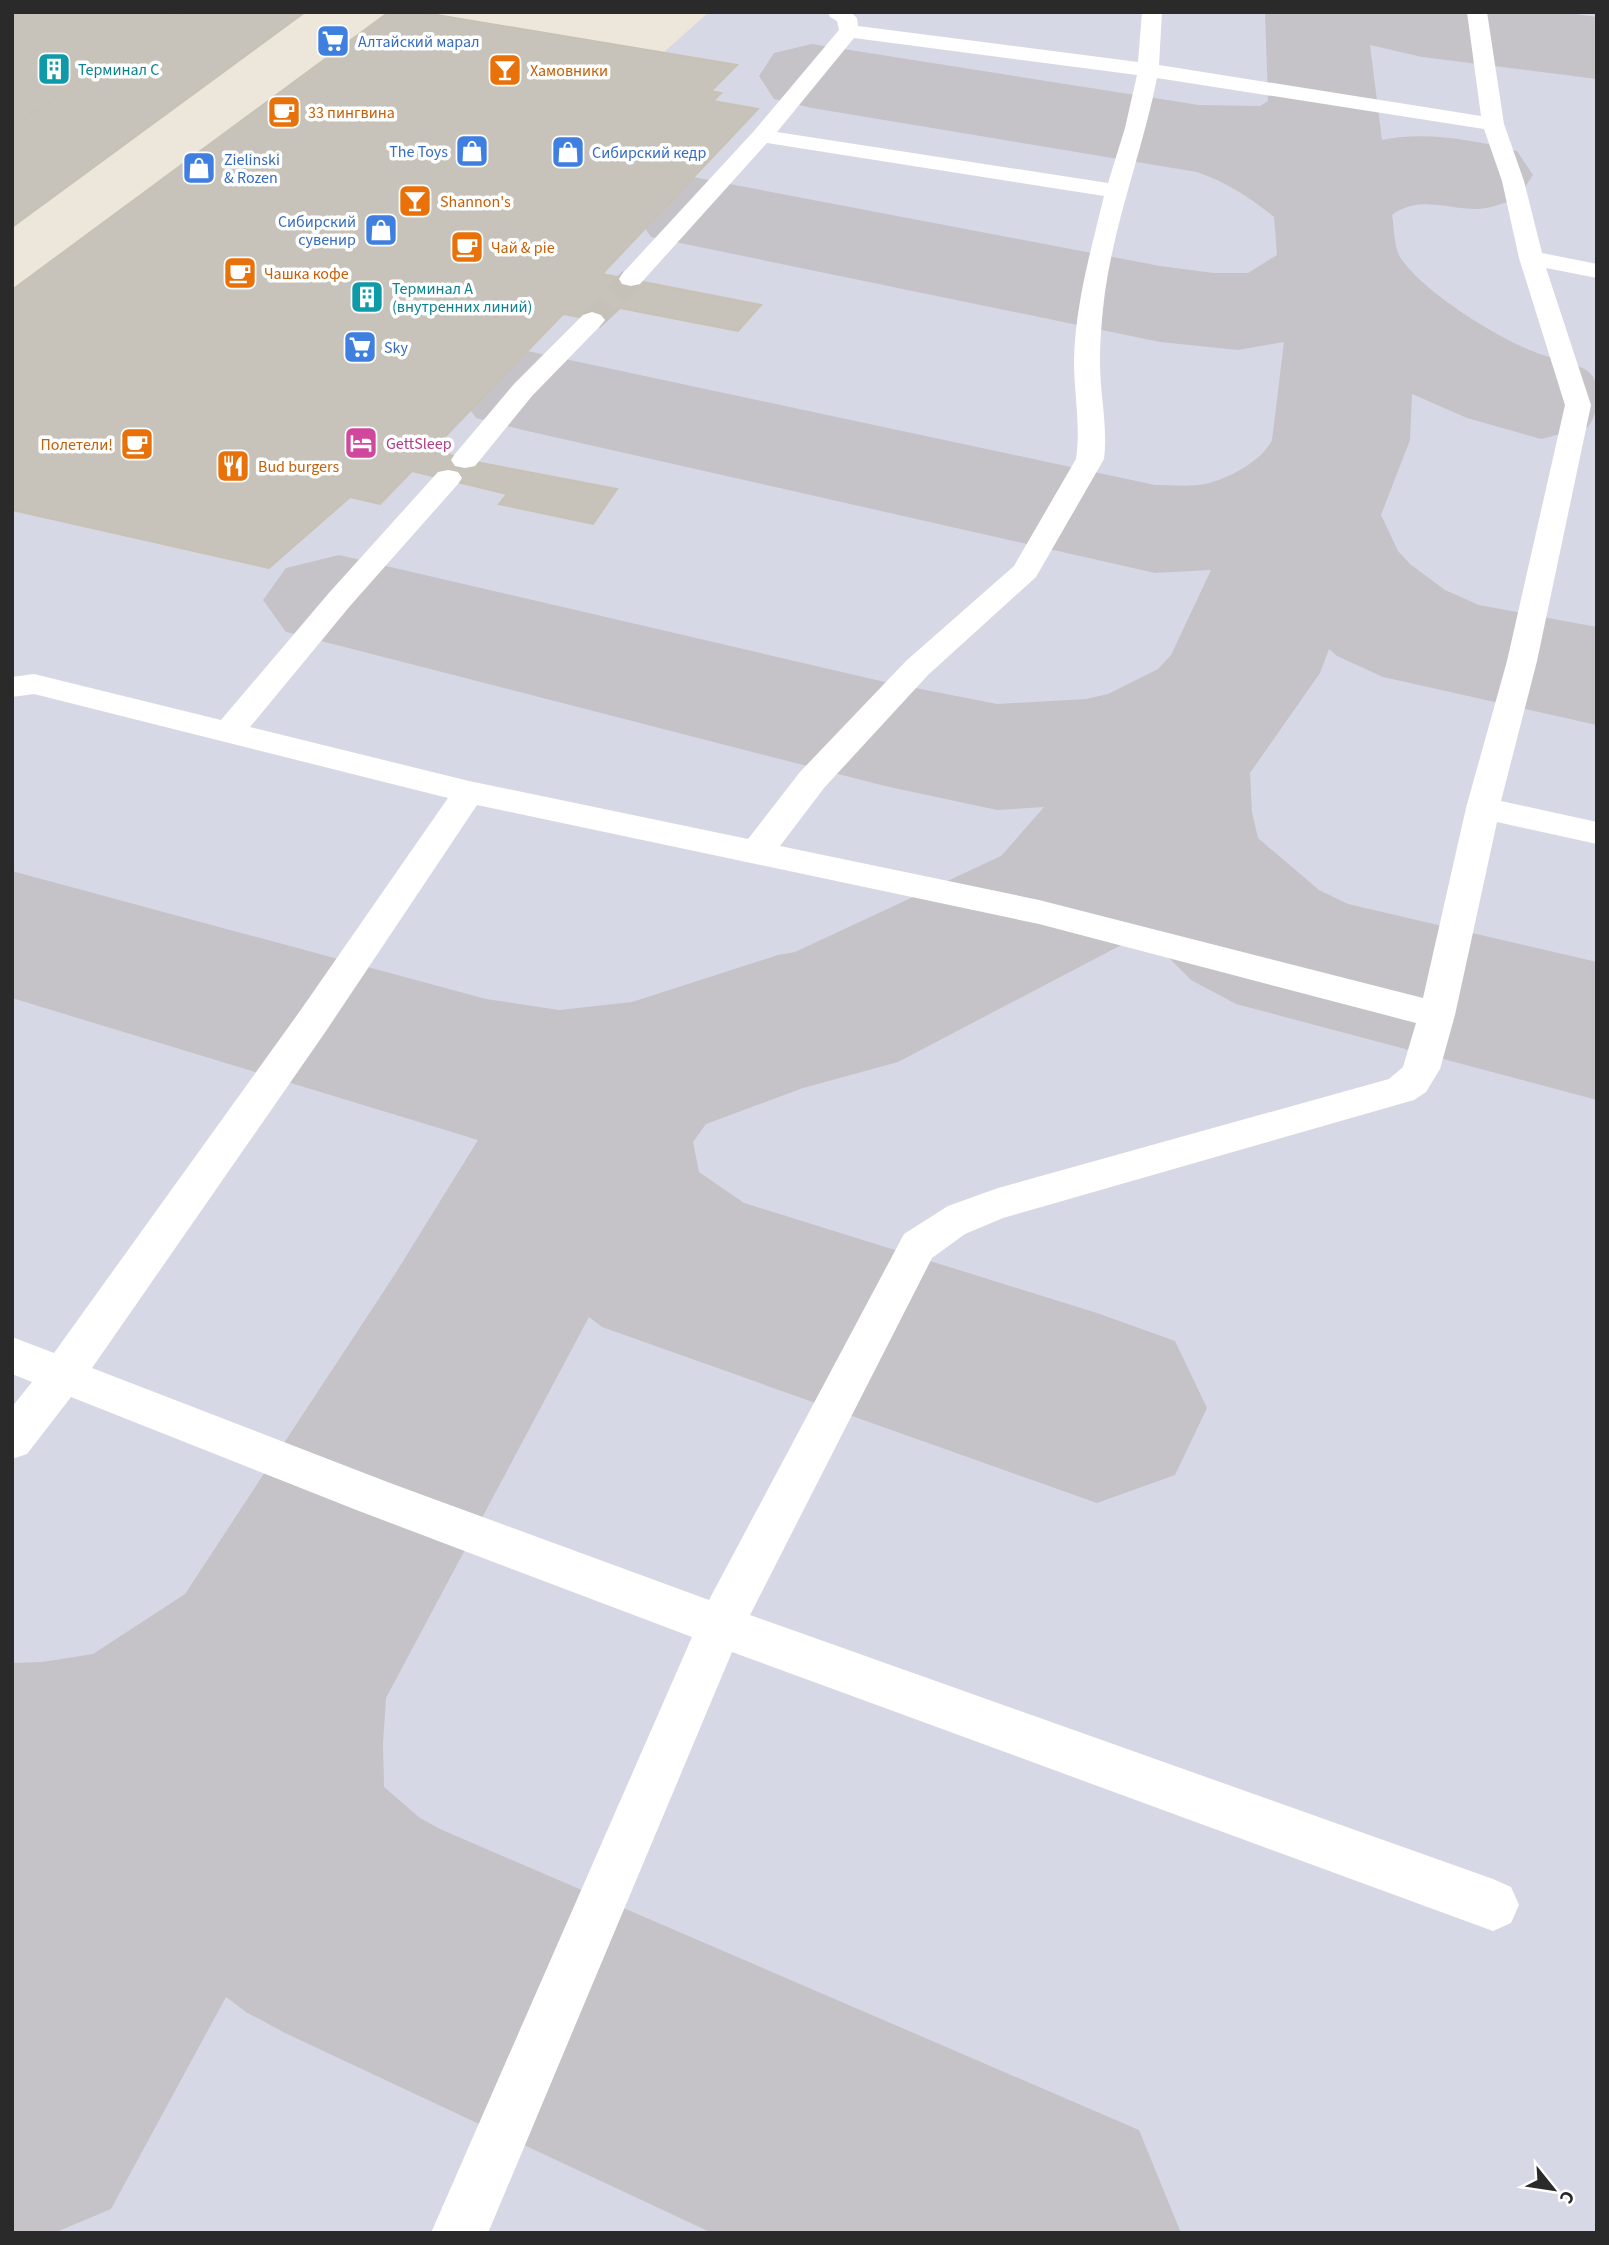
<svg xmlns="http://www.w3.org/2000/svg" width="1609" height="2245" viewBox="0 0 1609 2245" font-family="'Source Sans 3',sans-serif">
<rect width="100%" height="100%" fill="#ece6db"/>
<path fill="#d7d8e5" d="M 389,12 L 663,53 L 709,12 L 1597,12 L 1597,2233 L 12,2233 L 12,290 Z"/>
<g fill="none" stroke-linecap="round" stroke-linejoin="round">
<path fill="#c5c3c8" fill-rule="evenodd" d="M 1265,12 L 1560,12 L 1597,17 L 1597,79 L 1422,57 L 1370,45 L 1382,140 C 1427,131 1473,140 1517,151 L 1533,175 L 1517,199 C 1503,203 1487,210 1473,209 C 1443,208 1418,196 1392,215 C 1394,226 1394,247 1400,257 C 1422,291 1497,338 1535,352 C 1548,358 1582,364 1590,373 C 1603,387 1598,413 1588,427 L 1541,439 L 1467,418 L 1412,394 L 1410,440 L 1381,515 L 1398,551 L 1410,564 L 1445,590 L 1479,605 L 1597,627 L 1597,725 L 1383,677 L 1337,656 L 1329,649 L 1320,673 L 1250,773 L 1252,812 L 1258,838 L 1319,890 L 1348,904 L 1597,962 L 1597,1100 L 1236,1004 L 1191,980 L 1138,927 L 1127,942 L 898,1062 L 803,1088 L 706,1124 L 693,1142 L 699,1172 L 744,1203 L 1097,1313 L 1175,1341 L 1207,1408 L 1175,1475 L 1097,1503 L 602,1327 L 589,1317 L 386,1698 L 383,1744 L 384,1787 L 420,1818 L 440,1829 L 1139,2130 L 1181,2233 L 712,2233 L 285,2033 L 246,2012 L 226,1997 L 111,2209 L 54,2233 L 12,2233 L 12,1663 L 42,1662 L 93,1654 L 185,1594 L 395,1274 L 478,1140 L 12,998 L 12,871 L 486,999 L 559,1010 L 632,1002 L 778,955 L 795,952 L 1001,856 L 1044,807 L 997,810 L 885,786 L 286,632 L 263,600 L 286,568 L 339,555 L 885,682 L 997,704 L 1086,699 L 1108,694 L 1158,669 L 1171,655 L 1211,570 L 1155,573 L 523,430 L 476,418 L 456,390 L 476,362 L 523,350 L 1155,485 C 1171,485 1189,487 1205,484 C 1228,479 1262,461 1272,440 L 1284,342 L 1238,350 L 1160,342 L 651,237 L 634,212 L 651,187 L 693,177 L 1160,266 L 1214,273 L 1248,273 L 1277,255 L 1274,217 C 1251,198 1226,182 1197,172 L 812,108 L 774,99 L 759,76 L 774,53 L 812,44 L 1199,105 L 1260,106 L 1268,101 Z"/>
</g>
<path fill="#c7c3bb" stroke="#c7c2b5" stroke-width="2" d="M 12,12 L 181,12 L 12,127 Z
M 181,12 L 305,12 L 12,227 L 12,127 Z
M 389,12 L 419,12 L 737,65 L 711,91 L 721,93 L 713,101 L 758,109 L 602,274 L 761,305 L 738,331 L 620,308 L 605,322 L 563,314 L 433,449 L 465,460 L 617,489 L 593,524 L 499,504 L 507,494 L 412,471 L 380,504 L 350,497 L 269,568 L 12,510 L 12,290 Z"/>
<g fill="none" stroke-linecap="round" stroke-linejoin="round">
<path stroke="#c5c0b8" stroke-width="23" stroke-dasharray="23 11" stroke-linecap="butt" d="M 592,320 L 631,279"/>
<path fill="#fff" fill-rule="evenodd" d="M 828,12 L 851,12 L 857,18 L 858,26 L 1138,62 L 1142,12 L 1162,12 L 1159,65 L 1481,116 L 1467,12 L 1487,12 L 1504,124 L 1524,181 L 1542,253 L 1597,264 L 1597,278 L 1546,268 L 1591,405 L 1537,661 L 1501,801 L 1597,822 L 1597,844 L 1497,822 L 1455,1015 L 1440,1069 L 1426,1092 L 1414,1100 L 1003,1218 L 965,1234 L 932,1258 L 750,1615 L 1493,1879 L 1511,1887 L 1519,1905 L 1511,1923 L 1493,1931 L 732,1652 L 488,2233 L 431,2233 L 692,1637 L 359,1511 L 71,1397 L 27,1454 L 12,1459 L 12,1407 L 32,1382 L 12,1374 L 12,1337 L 54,1353 L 300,1011 L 448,798 L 34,694 L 12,697 L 12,677 L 34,674 L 221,720 L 328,594 L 438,472 L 448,470 L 458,472 L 462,478 L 458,484 L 350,606 L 250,727 L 469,781 L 748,839 L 800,772 L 906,661 L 1014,566 L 1076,459 C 1081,427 1074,394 1074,361 C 1075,305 1091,250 1104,196 L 767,143 L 640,284 L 631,286 L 622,284 L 619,279 L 622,274 L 754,131 L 839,30 L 837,21 L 830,17 ZM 854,38 L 1137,75 L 1125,128 L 1108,183 L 777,132 ZM 1157,78 L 1484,129 L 1502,181 L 1519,258 L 1565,405 L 1507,661 L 1466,808 L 1423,998 L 1039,900 L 780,846 L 824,788 L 928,675 L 1036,577 L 1104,459 C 1108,427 1100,395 1100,362 C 1100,340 1102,315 1105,292 C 1115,220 1143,149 1157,78 ZM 477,805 L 1039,924 L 1416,1023 L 1403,1067 L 1389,1079 L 998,1188 L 948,1206 L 904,1234 L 709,1600 L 390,1483 L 92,1368 L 326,1031 Z
M 592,312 L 601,315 L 605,320 L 601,325 L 532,396 L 475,466 L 465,468 L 455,466 L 451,460 L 455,454 L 514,384 L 583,315 Z"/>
</g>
<defs>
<symbol id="supermarket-square" viewBox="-11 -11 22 22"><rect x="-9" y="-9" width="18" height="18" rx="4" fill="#3f7fe0" stroke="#fff"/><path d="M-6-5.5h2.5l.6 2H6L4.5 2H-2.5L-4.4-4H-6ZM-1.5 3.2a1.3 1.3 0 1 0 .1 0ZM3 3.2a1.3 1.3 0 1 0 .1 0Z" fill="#fff"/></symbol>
<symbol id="building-square" viewBox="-11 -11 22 22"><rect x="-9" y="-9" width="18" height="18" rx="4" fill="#0f9aa8" stroke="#fff"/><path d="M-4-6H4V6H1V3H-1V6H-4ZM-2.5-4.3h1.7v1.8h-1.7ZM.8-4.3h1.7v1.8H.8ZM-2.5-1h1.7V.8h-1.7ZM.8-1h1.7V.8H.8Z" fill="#fff"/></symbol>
<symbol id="bar-square" viewBox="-11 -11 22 22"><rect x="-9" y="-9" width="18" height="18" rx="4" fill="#e8710a" stroke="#fff"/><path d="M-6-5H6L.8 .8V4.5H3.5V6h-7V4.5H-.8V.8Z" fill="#fff"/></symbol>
<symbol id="cafe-square" viewBox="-11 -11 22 22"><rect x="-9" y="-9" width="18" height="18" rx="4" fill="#e8710a" stroke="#fff"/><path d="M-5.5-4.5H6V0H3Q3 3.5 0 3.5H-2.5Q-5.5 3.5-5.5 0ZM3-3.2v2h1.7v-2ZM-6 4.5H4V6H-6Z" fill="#fff"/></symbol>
<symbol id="shop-square" viewBox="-11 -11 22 22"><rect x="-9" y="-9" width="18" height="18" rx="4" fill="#3f7fe0" stroke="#fff"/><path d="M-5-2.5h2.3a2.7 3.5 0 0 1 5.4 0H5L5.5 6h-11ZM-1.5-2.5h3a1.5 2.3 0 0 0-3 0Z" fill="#fff"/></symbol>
<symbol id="hotel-square" viewBox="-11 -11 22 22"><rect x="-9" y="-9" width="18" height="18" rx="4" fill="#d1479c" stroke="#fff"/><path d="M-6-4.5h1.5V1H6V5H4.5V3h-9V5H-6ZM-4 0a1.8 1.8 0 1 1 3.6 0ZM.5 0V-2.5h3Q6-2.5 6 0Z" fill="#fff"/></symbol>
<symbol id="restaurant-square" viewBox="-11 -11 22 22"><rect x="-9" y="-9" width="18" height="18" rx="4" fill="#e8710a" stroke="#fff"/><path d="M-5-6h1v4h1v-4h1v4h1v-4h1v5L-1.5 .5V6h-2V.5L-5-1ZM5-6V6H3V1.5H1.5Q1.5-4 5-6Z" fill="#fff"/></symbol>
</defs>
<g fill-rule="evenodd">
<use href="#supermarket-square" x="314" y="22" width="38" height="38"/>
<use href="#building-square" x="35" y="50" width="38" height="38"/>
<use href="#bar-square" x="486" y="51" width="38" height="38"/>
<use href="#cafe-square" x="265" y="93" width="38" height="38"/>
<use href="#shop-square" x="453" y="132" width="38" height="38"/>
<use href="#shop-square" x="549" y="133" width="38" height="38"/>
<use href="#shop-square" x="180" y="149" width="38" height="38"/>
<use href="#bar-square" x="396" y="182" width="38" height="38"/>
<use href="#shop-square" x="362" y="211" width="38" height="38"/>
<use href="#cafe-square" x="448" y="228" width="38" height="38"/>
<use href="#cafe-square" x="221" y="254" width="38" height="38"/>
<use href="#building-square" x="348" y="278" width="38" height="38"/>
<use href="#supermarket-square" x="341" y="328" width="38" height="38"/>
<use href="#hotel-square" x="342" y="424" width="38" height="38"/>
<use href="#cafe-square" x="118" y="425" width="38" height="38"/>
<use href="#restaurant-square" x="214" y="447" width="38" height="38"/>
</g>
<g text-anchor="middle" stroke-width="7" stroke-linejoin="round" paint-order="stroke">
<g font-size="16" fill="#366cbe" stroke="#fff" text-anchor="start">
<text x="358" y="47">Алтайский марал</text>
<text x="448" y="157" text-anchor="end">The Toys</text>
<text x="592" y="158">Сибирский кедр</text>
<text x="224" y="165">Zielinski<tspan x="224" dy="18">&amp; Rozen</tspan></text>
<text x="356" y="227" text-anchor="end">Сибирский<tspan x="356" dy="18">сувенир</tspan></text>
<text x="384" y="353">Sky</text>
</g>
<g font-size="16" fill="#0d838f" stroke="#fff" text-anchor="start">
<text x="78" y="75">Терминал С</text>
<text x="392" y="294">Терминал А<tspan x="392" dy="18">(внутренних линий)</tspan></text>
</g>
<g font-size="16" fill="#c56008" stroke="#fff" text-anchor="start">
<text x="530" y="76">Хамовники</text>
<text x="308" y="118">33 пингвина</text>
<text x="440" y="207">Shannon's</text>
<text x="491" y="253">Чай &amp; pie</text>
<text x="264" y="279">Чашка кофе</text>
<text x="113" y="450" text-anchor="end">Полетели!</text>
<text x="258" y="472">Bud burgers</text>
</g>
<g font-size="16" fill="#b23c85" stroke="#fff" text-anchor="start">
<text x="386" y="449">GettSleep</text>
</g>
</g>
<rect width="1609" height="2245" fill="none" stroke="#2a2a2a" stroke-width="28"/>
<g transform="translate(1553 2189) rotate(120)" stroke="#ffffff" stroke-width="5" paint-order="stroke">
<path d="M0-5L12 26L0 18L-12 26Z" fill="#2a2a2a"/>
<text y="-10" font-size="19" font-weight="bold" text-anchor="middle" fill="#2a2a2a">С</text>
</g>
</svg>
